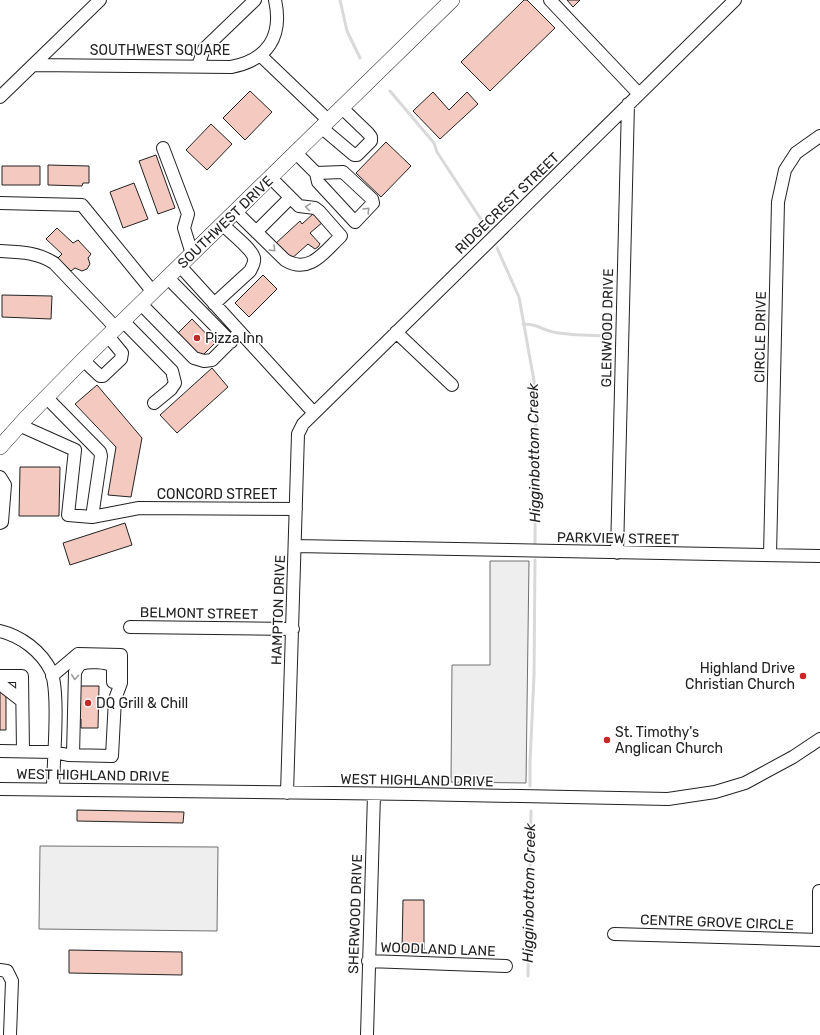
<svg xmlns="http://www.w3.org/2000/svg" width="820" height="1035" viewBox="0 0 820 1035" font-family="Rubik,sans-serif">
<rect width="100%" height="100%" fill="#fff"/>
<path fill="#eee" stroke="#6f6f6f" d="M 490,561 L 529,561 L 526,783 L 451,782 L 452,665 L 490,665 Z
M 40,846 L 218,847 L 217,931 L 39,929 Z"/>
<g fill="none" stroke-linecap="round" stroke-linejoin="round">
<path stroke="#d9d9d9" stroke-width="3" d="M 340,0 L 347,31 L 360,58
M 390,91 L 434,143 L 437,152 L 488,230
M 497,248 L 519,297 L 534,381 L 536,412 L 535,544
M 523,324 C 539,324 540,329 553,332 C 572,336 592,335 612,336
M 530,786 L 530,762 L 534,675 L 535,560
M 528,976 L 531,811"/>
</g>
<path fill="#f3c9c0" stroke="#222" d="M 524,0 L 527,0 L 555,28 L 490,91 L 461,62 Z
M 567,0 L 580,0 L 573,7 Z
M 250,91 L 272,112 L 245,140 L 223,118 Z
M 433,92 L 449,110 L 467,92 L 478,104 L 440,139 L 413,111 Z
M 211,124 L 232,144 L 207,170 L 186,150 Z
M 386,142 L 411,166 L 381,197 L 356,173 Z
M 156,155 L 175,208 L 158,214 L 139,161 Z
M 48,165 L 89,166 L 89,183 L 83,183 L 82,186 L 48,185 Z
M 2,166 L 40,166 L 40,185 L 2,185 Z
M 134,183 L 148,219 L 123,228 L 110,192 Z
M 314,213 L 323,222 L 310,233 L 320,244 L 318,247 L 315,249 L 308,244 L 290,260 L 275,244 L 300,221 L 302,224 Z
M 57,228 L 73,243 L 78,240 L 91,254 L 88,258 L 90,264 L 87,269 L 82,271 L 75,268 L 71,271 L 58,258 L 62,254 L 46,239 Z
M 263,275 L 277,289 L 249,317 L 235,303 Z
M 2,295 L 52,296 L 51,319 L 2,317 Z
M 192,319 L 215,343 L 201,357 L 178,333 Z
M 212,368 L 228,387 L 177,433 L 160,415 Z
M 97,385 L 142,438 L 131,497 L 108,495 L 116,447 L 75,404 Z
M 20,467 L 60,467 L 59,516 L 19,516 Z
M 125,523 L 132,545 L 70,565 L 63,543 Z
M 78,686 L 99,686 L 98,728 L 81,728 L 81,719 L 77,719 Z
M 0,690 L 6,695 L 6,730 L 0,730 Z
M 77,810 L 184,812 L 183,823 L 77,821 Z
M 403,900 L 424,900 L 424,950 L 402,950 Z
M 69,950 L 182,952 L 182,975 L 69,973 Z"/>
<g fill="none" stroke-linecap="round" stroke-linejoin="round">
<defs>
<path id="minor" d="M 550,0 L 639,94
M 260,55 L 329,121
M 33,65 L 231,67 C 268,60 283,36 275,0
M 198,66 L 204,49 L 255,0
M 0,97 L 100,0
M 322,128 L 354,155 L 357,155 L 371,141 L 371,137 L 368,133 L 342,108
M 163,148 L 188,214 L 184,228 L 192,254
M 296,153 L 316,173 L 318,182 L 355,222 L 373,203 L 372,199 L 343,172 L 316,173
M 0,203 L 82,205 L 153,292
M 236,212 L 285,260 C 310,275 325,251 341,236 L 319,211 L 315,208 L 299,206 L 271,178
M 256,232 L 290,198
M 0,251 C 20,252 37,252 54,263 L 116,328
M 180,266 L 314,413
M 168,278 L 231,342
M 141,304 L 194,358 L 204,361 L 212,360 L 240,332
M 214,304 L 250,271 C 252,267 255,263 254,258 C 252,249 230,232 223,225
M 123,321 L 172,371 L 175,383 L 171,389 L 154,403
M 396,332 L 452,385
M 83,360 L 100,376 L 103,376 L 121,359 L 122,353 L 108,336
M 46,397 L 100,452 L 101,456 L 92,517 L 139,508 L 296,509
M 19,425 L 75,450 L 68,515 L 92,517
M 0,477 L 5,485 L 2,522 L 0,523
M 295,546 L 820,556
M 617,553 L 628,104
M 770,555 L 778,202 L 785,170 L 796,153 L 820,136
M 130,627 L 293,629
M 0,631 C 21,636 41,651 51,671 C 60,693 53,763 53,790
M 0,676 L 22,676 L 23,751
M 0,684 L 22,701
M 0,751 L 54,752 L 68,755 L 112,756 L 115,699 L 121,683 L 121,655 L 78,654 L 52,676
M 73,755 L 75,672 C 77,669 78,666 81,664 C 88,661 107,662 113,666 L 113,682
M 0,789 L 413,794 L 668,799 L 715,792 L 745,783 L 793,757 L 820,739
M 287,793 L 298,434 L 303,424 L 735,0
M 819,891 L 819,940
M 614,934 L 820,940
M 368,961 L 506,966
M 0,970 L 7,971 L 12,981 L 10,1035
M 367,1035 L 374,794"/>
<path id="major" d="M 0,447 L 26,418 L 83,360 L 452,0"/>
</defs>
<use href="#minor" stroke="#222" stroke-width="14"/>
<use href="#major" stroke="#222" stroke-width="16"/>
<use href="#minor" stroke="#fff" stroke-width="12"/>
<use href="#major" stroke="#fff" stroke-width="15"/>
</g>
<defs><path id="oneway-chevron" d="M-2-3.5L2.5 0L-2 3.5" fill="none" stroke-width="1.6" stroke-linecap="round" stroke-linejoin="round"/></defs>
<g stroke="#9c9c9c">
<use href="#oneway-chevron" transform="translate(308 207) rotate(-172)"/>
<use href="#oneway-chevron" transform="translate(367 210) rotate(-46)"/>
<use href="#oneway-chevron" transform="translate(273 249) rotate(45)"/>
<use href="#oneway-chevron" transform="translate(75 677) rotate(95)"/>
</g>
<g fill="#c62828" stroke="#fff" stroke-width="1.5">
<circle cx="197" cy="338" r="4"/>
<circle cx="803" cy="676" r="4"/>
<circle cx="88" cy="703" r="4"/>
<circle cx="607" cy="740" r="4"/>
</g>
<g text-anchor="middle" stroke-width="3" stroke-linejoin="round" paint-order="stroke">
<g font-size="14" fill="#222" stroke="#fff">
<text x="160" y="55">SOUTHWEST SQUARE</text>
<text transform="translate(507 203) rotate(-44)" y="5">RIDGECREST STREET</text>
<text transform="translate(225 222) rotate(-44)" y="5">SOUTHWEST DRIVE</text>
<text transform="translate(607 328) rotate(-89)" y="5">GLENWOOD DRIVE</text>
<text transform="translate(760 337) rotate(-89)" y="5">CIRCLE DRIVE</text>
<text x="217" y="499">CONCORD STREET</text>
<text transform="translate(618 538) rotate(1)" y="5">PARKVIEW STREET</text>
<text transform="translate(278 610) rotate(-88)" y="5">HAMPTON DRIVE</text>
<text transform="translate(199 613) rotate(1)" y="5">BELMONT STREET</text>
<text transform="translate(93 775) rotate(1)" y="5">WEST HIGHLAND DRIVE</text>
<text transform="translate(417 780) rotate(1)" y="5">WEST HIGHLAND DRIVE</text>
<text transform="translate(355 914) rotate(-88)" y="5">SHERWOOD DRIVE</text>
<text transform="translate(717 922) rotate(2)" y="5">CENTRE GROVE CIRCLE</text>
<text transform="translate(438 949) rotate(2)" y="5">WOODLAND LANE</text>
</g>
<g font-size="14" fill="#222" stroke="#fff" text-anchor="start">
<text x="205" y="343">Pizza Inn</text>
<text x="795" y="673" text-anchor="end">Highland Drive<tspan x="795" dy="16">Christian Church</tspan></text>
<text x="96" y="708">DQ Grill &amp; Chill</text>
<text x="615" y="737">St. Timothy's<tspan x="615" dy="16">Anglican Church</tspan></text>
</g>
<g font-size="15" font-style="italic" fill="#222" stroke="#fff">
<text transform="translate(534 453) rotate(-91)" y="5">Higginbottom Creek</text>
<text transform="translate(529 893) rotate(-89)" y="5">Higginbottom Creek</text>
</g>
</g>
</svg>
